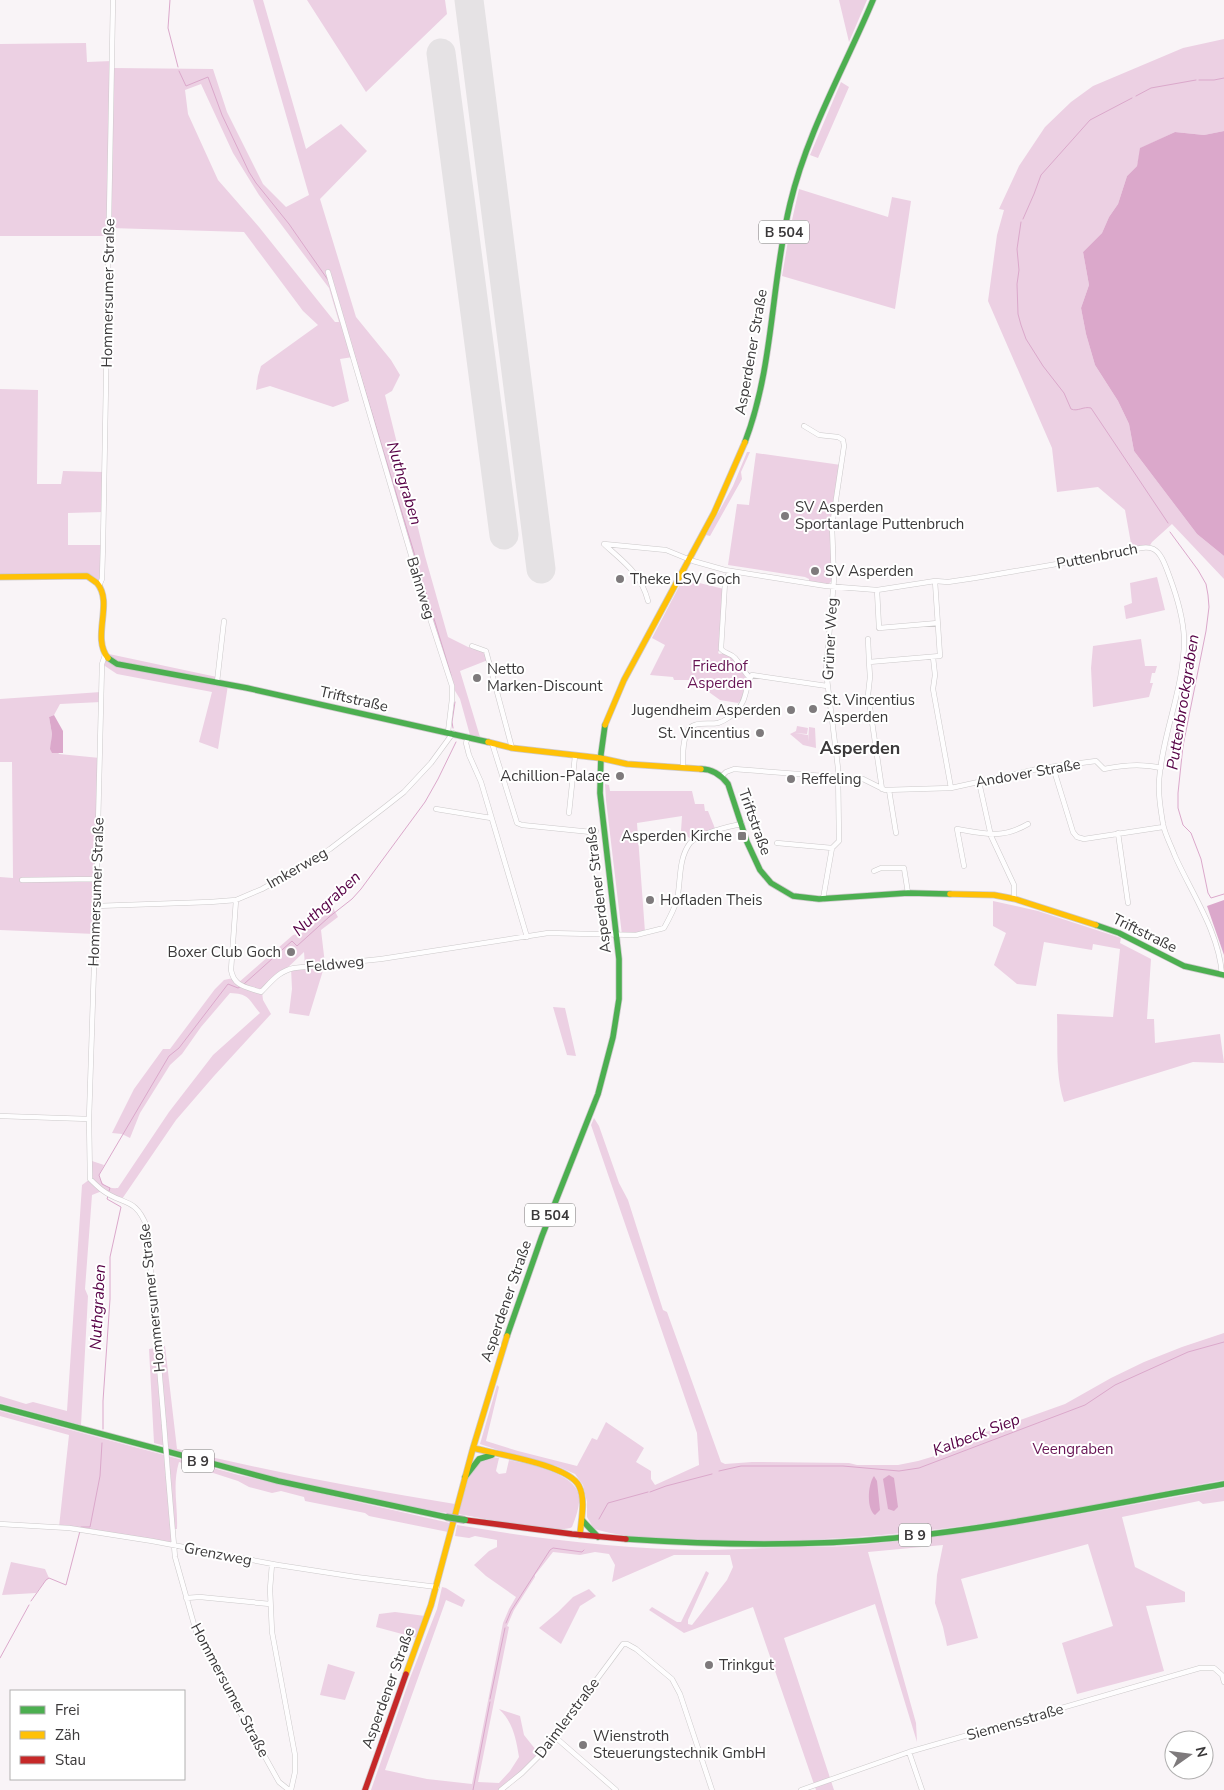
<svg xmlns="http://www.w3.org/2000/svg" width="1224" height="1790" viewBox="0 0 1224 1790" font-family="'Nunito Sans',sans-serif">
<rect width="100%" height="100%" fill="#f9f4f7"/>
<path fill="#ecd0e3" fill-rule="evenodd" d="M 253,0 L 263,0 L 306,149 L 341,124 L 367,151 L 320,199 L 356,317 L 391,360 L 400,375 L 392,391 L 385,395 L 425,556 L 448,637 L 468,647 L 486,651 L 488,660 L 460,671 L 480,737 L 470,735 L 460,699 L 452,686 L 353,357 L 340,359 L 349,401 L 333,407 L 270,386 L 256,390 L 258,376 L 261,366 L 318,325 L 303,311 L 244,232 L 110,228 L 109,236 L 0,236 L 0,44 L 86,43 L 87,62 L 112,61 L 113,68 L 213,69 L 227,112 L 263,184 L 286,207 L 309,195 ZM 201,84 L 233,153 L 259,195 L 329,288 L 339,322 L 335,322 L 259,227 L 218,180 L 188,114 L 185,90 Z
M 307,0 L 445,0 L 447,14 L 366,92 Z
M 839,0 L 867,0 L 849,42 Z
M 1224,39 L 1224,131 L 1204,135 L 1175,132 L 1141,148 L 1137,166 L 1127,176 L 1118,204 L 1109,217 L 1102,233 L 1083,252 L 1089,285 L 1081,308 L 1086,334 L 1095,365 L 1118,401 L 1129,424 L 1134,451 L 1197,534 L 1224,556 L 1224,579 L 1172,524 L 1152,542 L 1149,547 L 1132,549 L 1125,510 L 1098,487 L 1057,492 L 1052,448 L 988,301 L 997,235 L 1004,210 L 999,209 L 1019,166 L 1045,127 L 1071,102 L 1093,86 L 1183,48 Z
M 841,82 L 849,87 L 818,158 L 810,155 Z
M 799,189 L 888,217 L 892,197 L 911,201 L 895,309 L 782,276 L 790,229 Z
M 0,389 L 38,390 L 37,484 L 61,484 L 63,471 L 104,472 L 104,512 L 68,513 L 68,545 L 103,545 L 102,579 L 99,586 L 91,578 L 0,577 Z
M 747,452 L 750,452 L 741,472 L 742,479 L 710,536 L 706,535 L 733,486 Z
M 756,453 L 841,465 L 832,526 L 834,579 L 826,586 L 809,583 L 809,579 L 805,577 L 728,565 L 737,504 L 749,505 Z
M 1157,577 L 1165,610 L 1126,619 L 1124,606 L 1132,603 L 1130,583 Z
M 683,579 L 724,589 L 720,650 L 718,652 L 719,654 C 733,652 739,667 746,678 L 742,699 L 738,703 L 720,700 L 692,680 L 674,680 L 673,677 L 650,675 L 665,645 L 652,638 Z
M 1141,639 L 1145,666 L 1157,666 L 1155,673 L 1152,673 L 1150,683 L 1153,683 L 1149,697 L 1093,707 L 1091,668 L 1093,646 Z
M 109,654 L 217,677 L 217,682 L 228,685 L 218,749 L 199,742 L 212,692 L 117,674 L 102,664 L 105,655 Z
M 101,692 L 101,702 L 60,704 L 54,715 L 49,717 L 52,734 L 51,742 L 59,754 L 100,758 L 95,934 L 0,930 L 0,877 L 13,878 L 12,762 L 0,762 L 0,699 Z
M 797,726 L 808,728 L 807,734 L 795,733 L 808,735 L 808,742 L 809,727 L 815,728 L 816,748 L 803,745 L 790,734 L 796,731 Z
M 605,784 L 609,785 L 610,791 L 692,791 L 695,804 L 704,804 L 705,811 L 708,811 L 716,831 L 693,841 L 681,831 L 682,816 L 637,823 L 645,932 L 622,935 L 606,800 Z
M 993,901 L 1038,911 L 1121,938 L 1120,943 L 1151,959 L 1147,1019 L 1154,1019 L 1155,1043 L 1220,1034 L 1224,1063 L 1193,1062 L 1064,1102 C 1055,1074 1058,1044 1057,1014 L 1113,1017 L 1120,949 L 1093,944 L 1092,950 L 1044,942 L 1036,986 L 1017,984 L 994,965 L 1006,933 L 993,926 Z
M 333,908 L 338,917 L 321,930 L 325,964 L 309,1016 L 289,1013 L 292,989 L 291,968 L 305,966 L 304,952 L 262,992 L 263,1000 L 271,1014 L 214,1076 L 176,1120 L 122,1199 L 102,1191 L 92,1195 L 85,1289 L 88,1296 L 81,1425 L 0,1403 L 0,1396 L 26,1404 L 33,1402 L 67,1411 L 82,1185 L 90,1179 L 89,1160 L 104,1165 L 99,1175 C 101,1185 108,1189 118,1188 L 169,1112 L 213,1055 L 260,1013 C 248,999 250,994 230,993 L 201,1027 L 182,1054 L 170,1065 L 140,1113 L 130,1138 L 122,1134 L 112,1133 L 134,1089 L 163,1049 L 170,1049 L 215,989 L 224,980 L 233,978 L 238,983 L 293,935 L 302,933 Z
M 553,1007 L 565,1008 L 576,1056 L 567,1055 Z
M 594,1118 L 599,1126 L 619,1183 L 628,1200 L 663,1310 L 667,1312 L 721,1462 L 725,1464 L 752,1462 L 849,1463 L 857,1465 L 898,1465 L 918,1461 L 948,1452 L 957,1445 L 972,1437 L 1065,1404 L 1111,1378 L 1144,1362 L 1182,1347 L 1224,1333 L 1224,1480 C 1147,1494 1070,1511 993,1522 C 902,1535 809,1543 717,1541 C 676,1540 634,1540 594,1529 L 587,1517 L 587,1502 L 583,1485 L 575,1474 L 557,1466 L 516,1456 L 480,1444 L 497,1385 L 499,1387 L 486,1441 L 518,1451 L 577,1466 L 592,1438 L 597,1440 L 606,1422 L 644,1448 L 636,1462 L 651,1471 L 651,1479 L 655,1485 L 699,1465 L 697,1433 L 591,1125 Z
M 165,1346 L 177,1449 C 269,1471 361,1489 455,1504 L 453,1514 L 405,1506 L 292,1482 L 169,1450 L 169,1447 L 154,1443 L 149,1349 Z
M 0,1411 L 239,1475 L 450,1523 L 448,1532 L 369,1516 L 365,1513 L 305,1501 L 304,1497 L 281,1491 L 272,1493 L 249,1487 L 238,1481 L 179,1462 C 172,1485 178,1506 177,1529 L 172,1529 L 174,1546 L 59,1527 L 69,1435 L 0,1416 Z
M 491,1457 L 499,1458 L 496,1471 L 499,1474 L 506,1473 L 509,1460 C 529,1465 575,1472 579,1496 C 580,1506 576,1517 572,1527 C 562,1535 476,1517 458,1514 L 470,1472 L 478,1460 Z
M 1224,1488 L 1224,1501 L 1203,1504 L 1199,1501 L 1122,1517 L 1135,1567 L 1185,1592 L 1185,1602 L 1146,1606 L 1164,1671 L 1077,1694 L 1062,1643 L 1113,1626 L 1088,1544 L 961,1579 L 978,1638 L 947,1646 L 943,1627 L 935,1603 L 937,1575 L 943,1545 L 868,1552 L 916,1723 L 917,1742 L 875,1604 L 784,1638 L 834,1790 L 816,1790 L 753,1607 L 684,1633 L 649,1610 L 652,1607 L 677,1622 L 681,1622 L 706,1571 L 709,1573 L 688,1620 L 688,1624 L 692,1625 L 727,1580 L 733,1567 L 730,1555 L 674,1555 L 612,1582 L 615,1565 L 609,1554 L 595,1552 L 580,1555 L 553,1552 L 535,1575 L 535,1577 L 514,1610 L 507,1626 L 509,1627 L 478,1782 L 499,1783 L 510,1771 L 519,1757 C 516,1739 513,1722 499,1709 L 520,1716 L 524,1735 L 540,1755 L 502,1790 L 371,1790 L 410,1678 L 437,1609 L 442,1587 L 446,1588 L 465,1600 L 462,1607 L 446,1600 L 385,1770 L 427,1779 L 472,1784 L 503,1623 L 509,1609 L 516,1597 L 486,1576 L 474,1565 L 489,1551 L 497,1547 L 497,1540 L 475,1536 L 469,1538 L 455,1536 L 457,1525 C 539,1539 622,1549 704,1550 C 733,1550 761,1548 790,1547 C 813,1547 837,1547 860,1545 C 982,1534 1103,1510 1224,1488 Z
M 11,1562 L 45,1569 L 49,1578 L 46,1580 L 36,1593 L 2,1595 Z
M 589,1589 L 596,1596 L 580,1606 L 561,1644 L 539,1628 L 558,1612 L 573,1597 Z
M 395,1612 L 425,1616 L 417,1638 L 376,1627 L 379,1614 Z
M 328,1664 L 355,1672 L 345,1700 L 320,1695 Z"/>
<path fill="#dba8cb" d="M 1224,131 L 1224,556 L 1197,534 L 1134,451 L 1129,424 L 1118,401 L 1095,365 L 1086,334 L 1081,308 L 1089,285 L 1083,252 L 1102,233 L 1109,217 L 1118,204 L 1127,176 L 1137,166 L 1140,148 L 1175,132 L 1204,135 Z
M 54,715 L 63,731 L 63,753 L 52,753 L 50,749 L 52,734 L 49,717 Z
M 1224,900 L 1224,955 L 1207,906 Z
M 889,1475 L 894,1478 L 898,1507 L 894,1511 L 888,1509 L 883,1479 Z
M 874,1476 L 877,1481 L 880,1510 L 875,1515 C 866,1509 868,1484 874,1476 Z"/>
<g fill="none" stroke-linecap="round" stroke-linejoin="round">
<path stroke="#dba8cb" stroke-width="1" d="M 170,0 L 168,28 L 178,67
M 179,71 L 186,86 L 208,77 L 222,115 L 249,172 L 256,183 L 289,224 L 328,280
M 1199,80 L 1214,80 L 1224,78
M 1136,96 L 1151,88 L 1196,80
M 1023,219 L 1034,194 L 1041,175 L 1090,120 L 1132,98
M 1021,222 L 1017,249 L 1019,270 L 1017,284 L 1018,314 L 1021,325 L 1026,339 L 1043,366 L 1064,393 L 1071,409 C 1078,412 1083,406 1091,408 L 1168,523
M 335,291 L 451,675
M 1170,532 L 1198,570 L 1206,584 L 1208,595 L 1209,607 L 1206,631 L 1183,746 L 1178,793 L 1178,808 L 1183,825 L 1191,833 L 1201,859 L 1208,893 L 1211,898 L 1224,894
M 453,728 L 452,722 L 455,702
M 244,984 L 292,941 L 297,946 L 329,917 L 352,899 L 361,889 L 425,802 L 438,779 L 456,742
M 109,1191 L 110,1188 L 102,1184 L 99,1175 L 169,1056 L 179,1048 L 228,984 L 238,988 L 240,987
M 103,1429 L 103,1401 L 110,1299 L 110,1257 L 121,1207 L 107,1199 L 108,1196
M 719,1471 L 741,1466 L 843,1466 L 899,1471 L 919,1468 L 1085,1405 L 1115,1385 L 1188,1352 L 1224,1342
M 650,1492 L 666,1486 L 712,1474
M 599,1519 L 608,1503 L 648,1492
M 81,1527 L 90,1527 L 100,1476 L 102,1443
M 31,1601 L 46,1580 L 49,1578 L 66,1585 L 80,1531
M 506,1623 L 511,1611 L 550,1550 L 553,1548 L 582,1552 L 584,1550
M 0,1658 L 29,1605
M 490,1699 L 505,1628
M 473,1790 L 490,1702"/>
<path stroke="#e5e2e4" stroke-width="29" d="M 469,0 L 541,569
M 441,53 L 504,535"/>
<defs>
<path id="street" d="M 328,272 L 426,606 L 452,686 L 452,699 L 448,732
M 804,426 L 819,435 L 838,437 L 843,440 L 844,446 L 832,526 L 834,579 L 826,671 L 838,768 L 839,841 L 832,848 L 823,899
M 604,544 L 666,550 L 693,561 L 725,570 L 826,586 L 877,590 L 935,581 L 948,582 L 975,578 L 1121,553 C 1154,543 1158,544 1170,578 C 1177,597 1183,618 1184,637 C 1185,687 1162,733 1159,782 C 1158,796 1161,811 1163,824 C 1165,835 1171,845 1175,856 C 1192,894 1219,932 1222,975
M 605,545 C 625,563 641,574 648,601
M 730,571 L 725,582 L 721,649 C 725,654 731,653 735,658 C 740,664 744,672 750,678
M 99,586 L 102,579 L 103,545 L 113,0
M 877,590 L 879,628 L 938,623
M 868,639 L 869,662 L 940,656 L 935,581
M 472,646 L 486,651 L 512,748
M 105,655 L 102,664 L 96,906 L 89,1119 L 90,1179 C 94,1183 98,1187 102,1190 C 123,1206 135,1196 147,1227 L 164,1424
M 933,657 L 935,675 L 933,689 L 951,788
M 869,662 L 870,677 L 868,695 L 882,789
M 217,682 L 224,621
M 468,737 L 466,743 L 469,755 L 481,782 L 527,937
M 492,743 L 517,823 L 522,825 L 591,832 L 596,831
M 683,767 C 683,756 682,743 687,732 C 692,720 708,725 718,723 C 725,721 733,715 737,710 C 747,701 745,686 752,675 L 827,686
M 1053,767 L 1073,832 L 1077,837 L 1084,839 L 1163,827
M 722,776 L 726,772 L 734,769 L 863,779 L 885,790 L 951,788 L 1042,768 L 1096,761 L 1104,769 C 1123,765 1141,763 1161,768
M 979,782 L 991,836 L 1014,885 L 1014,899
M 889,790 L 896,833
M 436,809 L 491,818
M 569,813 L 575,756
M 1118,833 L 1128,903
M 777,843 L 832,848
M 964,866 L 957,829 C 985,834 1002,839 1028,824
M 874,871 L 881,868 L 904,868 L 908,893
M 22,880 L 97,879
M 236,900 L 231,970 C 234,987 247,987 261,992 C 272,981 279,971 294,968 L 381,959 L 548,933 L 636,935 L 664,928 C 669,919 674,910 677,900 C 681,881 678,859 690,843 C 698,834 729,826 742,824
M 96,906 L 210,902 L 236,900 L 262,889 L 291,873 L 330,849 L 385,807 L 404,792 L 431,763 L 453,733
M 0,1116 L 89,1119
M 168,1475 L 175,1557 L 197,1635 L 279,1782 L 289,1790
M 0,1524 L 69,1528 L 152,1541 L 278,1565 L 356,1577 L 437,1587
M 272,1564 L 270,1589 L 272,1632 L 295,1755 L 295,1772 L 291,1790
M 186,1598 L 200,1597 L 270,1604
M 554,1736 L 616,1790
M 909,1752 L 922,1790
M 501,1790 L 522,1773 L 543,1752 L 623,1644 L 627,1644 L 636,1649 L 672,1679 L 680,1694 L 712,1790
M 801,1790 L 909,1752 L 1200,1668 L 1214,1668 L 1222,1675 L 1224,1682"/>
<path id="fast" d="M 745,442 C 774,366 771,282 790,204 C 807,132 845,67 873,0
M 108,658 L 117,664 L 247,688 L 488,742
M 701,769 C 713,769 721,775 728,784 L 747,842 L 760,870 L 771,883 L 793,896 L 819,899 L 908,893 L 950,894
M 1096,925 L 1119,933 L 1184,966 L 1224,975
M 507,1336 L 542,1236 L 598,1094 L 613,1037 L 619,999 L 619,959 L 600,793 L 601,754 L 605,725
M 0,1407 L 278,1481 L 446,1517
M 465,1477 L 479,1459 L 492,1455
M 582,1520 L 598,1537
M 626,1539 C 716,1545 805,1547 895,1538 C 1006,1527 1115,1503 1224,1484"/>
<path id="slow" d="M 0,577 L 87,576 C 90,578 94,581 97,583 C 114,603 91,637 108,658
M 605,725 L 624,680 L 714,513 L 745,442
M 488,742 L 512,748 L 600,758 L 627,764 L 701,769
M 950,894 L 994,895 L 1015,899 L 1096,925
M 507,1336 L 473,1448 C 496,1454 569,1465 579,1486 C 586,1500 581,1520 580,1535
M 406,1674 L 431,1605 L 473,1448"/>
<path id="jam" d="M 465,1520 L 572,1534 L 626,1539
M 365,1790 L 406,1674"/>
</defs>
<use href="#street" stroke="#ccc9ca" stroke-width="5.5"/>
<use href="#fast" stroke="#ccc9ca" stroke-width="7"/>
<use href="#slow" stroke="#ccc9ca" stroke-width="7"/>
<use href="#jam" stroke="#ccc9ca" stroke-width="7"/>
<use href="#street" stroke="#fefdfe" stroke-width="4.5"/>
<use href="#fast" stroke="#4caf50" stroke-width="5.5"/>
<use href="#slow" stroke="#ffc107" stroke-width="5.5"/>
<use href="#jam" stroke="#c62828" stroke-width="5.5"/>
<defs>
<path id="street-bridge" d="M 164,1424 L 168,1475"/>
<path id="fast-bridge" d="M 446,1517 L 465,1520"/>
</defs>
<use href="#street-bridge" stroke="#ccc9ca" stroke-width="5.5" stroke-linecap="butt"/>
<use href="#fast-bridge" stroke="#bbaeb7" stroke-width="8" stroke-linecap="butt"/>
<use href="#street-bridge" stroke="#fefdfe" stroke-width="4.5"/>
<use href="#fast-bridge" stroke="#4caf50" stroke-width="6"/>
</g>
<g fill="#7e7a7c" stroke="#fff" stroke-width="2">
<circle cx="785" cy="516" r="5"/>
<circle cx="815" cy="571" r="5"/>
<circle cx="620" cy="579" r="5"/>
<circle cx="477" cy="678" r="5"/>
<circle cx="813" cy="709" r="5"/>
<circle cx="791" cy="710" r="5"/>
<circle cx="760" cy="733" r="5"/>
<circle cx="620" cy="776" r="5"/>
<circle cx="791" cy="779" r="5"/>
<rect x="737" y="831" width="10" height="10" rx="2.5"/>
<circle cx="650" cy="900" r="5"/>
<circle cx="291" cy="952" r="5"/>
<circle cx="709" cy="1665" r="5"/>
<circle cx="583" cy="1745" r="5"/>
</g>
<g text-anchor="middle" stroke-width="4" stroke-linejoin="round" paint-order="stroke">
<g fill="#fff" stroke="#767475" stroke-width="1">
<rect x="759" y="220.5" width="50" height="23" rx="4"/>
<rect x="525" y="1203.5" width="50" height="23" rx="4"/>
<rect x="182" y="1449.5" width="32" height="23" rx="4"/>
<rect x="899" y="1523.5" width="32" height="23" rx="4"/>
</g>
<g font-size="14" font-weight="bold" fill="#3b393a">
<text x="784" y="237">B 504</text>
<text x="550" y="1220">B 504</text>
<text x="198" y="1466">B 9</text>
<text x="915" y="1540">B 9</text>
</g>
<g font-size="15" fill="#3b393a" stroke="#fff">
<text transform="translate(108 293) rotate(-89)" y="5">Hommersumer Straße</text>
<text transform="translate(751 352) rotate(-80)" y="5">Asperdener Straße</text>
<text transform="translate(1097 556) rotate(-11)" y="5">Puttenbruch</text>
<text transform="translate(421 588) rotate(73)" y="5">Bahnweg</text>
<text transform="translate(830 639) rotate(-87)" y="5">Grüner Weg</text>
<text transform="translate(354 699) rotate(13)" y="5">Triftstraße</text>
<text transform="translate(1028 773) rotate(-10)" y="5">Andover Straße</text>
<text transform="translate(755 822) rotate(70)" y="5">Triftstraße</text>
<text transform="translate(297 868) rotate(-30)" y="5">Imkerweg</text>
<text transform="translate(598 890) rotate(-97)" y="5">Asperdener Straße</text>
<text transform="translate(96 892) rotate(-88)" y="5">Hommersumer Straße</text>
<text transform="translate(1145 933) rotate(26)" y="5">Triftstraße</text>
<text transform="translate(335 964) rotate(-6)" y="5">Feldweg</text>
<text transform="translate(152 1298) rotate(-96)" y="5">Hommersumer Straße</text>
<text transform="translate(506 1301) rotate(-71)" y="5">Asperdener Straße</text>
<text transform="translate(218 1554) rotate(11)" y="5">Grenzweg</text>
<text transform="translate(388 1688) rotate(-70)" y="5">Asperdener Straße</text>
<text transform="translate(230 1690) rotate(62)" y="5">Hommersumer Straße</text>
<text transform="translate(567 1718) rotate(-53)" y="5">Daimlerstraße</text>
<text transform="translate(1015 1722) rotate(-16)" y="5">Siemensstraße</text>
</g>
<g font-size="15" fill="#3b393a" stroke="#fff" text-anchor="start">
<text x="795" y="512">SV Asperden<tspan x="795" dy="17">Sportanlage Puttenbruch</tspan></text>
<text x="825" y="576">SV Asperden</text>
<text x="630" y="584">Theke LSV Goch</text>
<text x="487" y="674">Netto<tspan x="487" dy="17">Marken-Discount</tspan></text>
<text x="823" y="705">St. Vincentius<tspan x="823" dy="17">Asperden</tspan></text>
<text x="781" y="715" text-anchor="end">Jugendheim Asperden</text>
<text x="750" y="738" text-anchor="end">St. Vincentius</text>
<text x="610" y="781" text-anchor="end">Achillion-Palace</text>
<text x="801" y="784">Reffeling</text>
<text x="732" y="841" text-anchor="end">Asperden Kirche</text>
<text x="660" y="905">Hofladen Theis</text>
<text x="281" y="957" text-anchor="end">Boxer Club Goch</text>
<text x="719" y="1670">Trinkgut</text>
<text x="593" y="1741">Wienstroth<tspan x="593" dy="17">Steuerungstechnik GmbH</tspan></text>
</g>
<g font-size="15" fill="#671454" stroke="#fff">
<text x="720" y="671">Friedhof<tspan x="720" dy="17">Asperden</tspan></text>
<text x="1073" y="1454">Veengraben</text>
</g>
<g font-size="16" font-style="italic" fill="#560045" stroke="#fff">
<text transform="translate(405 483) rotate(73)" y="6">Nuthgraben</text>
<text transform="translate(1182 702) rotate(-81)" y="6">Puttenbrockgraben</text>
<text transform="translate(326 903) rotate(-43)" y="6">Nuthgraben</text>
<text transform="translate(97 1307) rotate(-87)" y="6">Nuthgraben</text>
<text transform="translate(976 1434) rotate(-21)" y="6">Kalbeck Siep</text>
</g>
<g font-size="18" font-weight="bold" fill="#3b393a" stroke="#fff">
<text x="860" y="754">Asperden</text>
</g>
</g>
<rect x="10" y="1690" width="175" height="90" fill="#ffffff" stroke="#b1b0b0"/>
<rect x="20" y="1706" width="25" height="8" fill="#4caf50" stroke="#b1b0b0"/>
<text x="55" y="1715" font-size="15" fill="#3b393a">Frei</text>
<rect x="20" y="1731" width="25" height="8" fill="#ffc107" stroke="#b1b0b0"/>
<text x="55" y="1740" font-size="15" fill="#3b393a">Zäh</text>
<rect x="20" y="1756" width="25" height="8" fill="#c62828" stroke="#b1b0b0"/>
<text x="55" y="1765" font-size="15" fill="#3b393a">Stau</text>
<g transform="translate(1189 1755) rotate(76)"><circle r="24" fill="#ffffff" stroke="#b1b0b0"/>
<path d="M0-4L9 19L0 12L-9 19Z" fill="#7e7a7c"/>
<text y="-8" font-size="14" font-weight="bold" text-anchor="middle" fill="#3b393a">N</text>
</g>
</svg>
